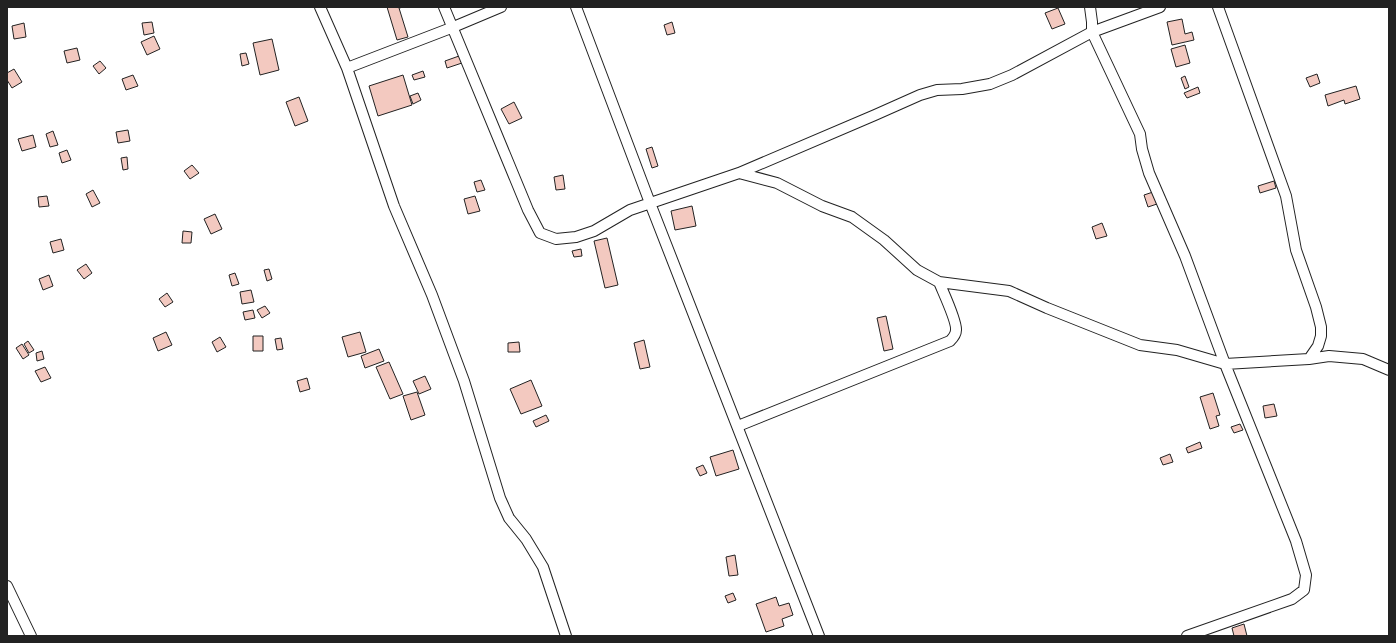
<svg xmlns="http://www.w3.org/2000/svg" width="1396" height="643" viewBox="0 0 1396 643" font-family="Lato,sans-serif">
<rect width="100%" height="100%" fill="#fff"/>
<path fill="#f3c9c0" stroke="#222" d="M 387,7 L 404,7 L 399,8 L 408,37 L 397,40 Z
M 1058,8 L 1065,24 L 1052,29 L 1045,13 Z
M 1182,19 L 1185,34 L 1192,32 L 1194,40 L 1172,45 L 1167,22 Z
M 152,22 L 154,33 L 144,35 L 142,23 Z
M 672,22 L 675,33 L 667,35 L 664,25 Z
M 24,23 L 26,37 L 14,39 L 12,26 Z
M 154,36 L 160,49 L 147,55 L 141,42 Z
M 272,39 L 279,70 L 260,75 L 253,43 Z
M 1185,45 L 1190,63 L 1176,67 L 1171,49 Z
M 77,48 L 80,60 L 67,63 L 64,51 Z
M 246,53 L 249,64 L 242,66 L 240,54 Z
M 459,56 L 462,63 L 447,68 L 445,61 Z
M 100,61 L 106,68 L 99,74 L 93,66 Z
M 14,69 L 22,82 L 12,88 L 7,80 L 7,73 Z
M 423,71 L 425,77 L 414,80 L 412,75 Z
M 1317,74 L 1320,83 L 1310,87 L 1306,78 Z
M 133,75 L 138,86 L 126,90 L 122,79 Z
M 403,75 L 412,105 L 378,116 L 369,86 Z
M 1185,76 L 1189,87 L 1185,89 L 1181,78 Z
M 1356,86 L 1360,99 L 1345,104 L 1344,100 L 1328,106 L 1325,95 Z
M 1198,87 L 1200,93 L 1187,98 L 1184,93 Z
M 418,93 L 421,100 L 413,104 L 410,96 Z
M 299,97 L 308,121 L 295,126 L 286,102 Z
M 514,102 L 522,118 L 509,124 L 501,109 Z
M 128,130 L 130,141 L 118,143 L 116,132 Z
M 53,131 L 58,145 L 50,147 L 46,134 Z
M 33,135 L 36,147 L 22,151 L 18,139 Z
M 652,147 L 658,166 L 652,168 L 646,149 Z
M 67,150 L 71,160 L 62,163 L 59,153 Z
M 127,157 L 128,169 L 123,170 L 121,158 Z
M 192,165 L 199,173 L 190,179 L 184,171 Z
M 563,175 L 565,189 L 556,190 L 554,177 Z
M 481,180 L 485,190 L 477,192 L 474,182 Z
M 1274,181 L 1276,188 L 1260,193 L 1258,186 Z
M 93,190 L 100,203 L 92,207 L 86,194 Z
M 1153,192 L 1157,204 L 1148,207 L 1144,195 Z
M 47,196 L 49,206 L 39,207 L 38,197 Z
M 475,196 L 480,211 L 468,214 L 464,199 Z
M 692,206 L 696,226 L 675,230 L 671,211 Z
M 215,214 L 222,229 L 211,234 L 204,219 Z
M 1102,223 L 1107,236 L 1096,239 L 1092,227 Z
M 183,231 L 192,232 L 191,243 L 182,243 Z
M 607,238 L 618,285 L 605,288 L 594,241 Z
M 61,239 L 64,250 L 53,253 L 50,242 Z
M 581,249 L 582,256 L 574,257 L 572,251 Z
M 86,264 L 92,273 L 84,279 L 77,270 Z
M 269,269 L 272,279 L 267,281 L 264,270 Z
M 235,273 L 239,284 L 232,286 L 229,275 Z
M 49,275 L 53,286 L 43,290 L 39,279 Z
M 251,290 L 254,302 L 242,304 L 240,292 Z
M 167,293 L 173,302 L 165,307 L 159,299 Z
M 265,306 L 270,313 L 262,318 L 257,310 Z
M 253,310 L 255,318 L 245,320 L 243,312 Z
M 886,316 L 893,349 L 884,351 L 877,318 Z
M 166,332 L 172,345 L 158,351 L 153,338 Z
M 360,332 L 366,352 L 348,357 L 342,337 Z
M 253,336 L 263,336 L 263,351 L 253,351 Z
M 220,337 L 226,347 L 217,352 L 212,342 Z
M 281,338 L 283,349 L 277,350 L 275,339 Z
M 644,340 L 650,367 L 640,369 L 634,343 Z
M 28,341 L 34,350 L 29,353 L 24,344 Z
M 519,342 L 520,352 L 508,352 L 508,343 Z
M 22,344 L 29,355 L 23,359 L 16,348 Z
M 379,349 L 384,361 L 365,368 L 361,356 Z
M 42,351 L 44,359 L 37,361 L 36,353 Z
M 389,362 L 403,394 L 390,399 L 376,367 Z
M 45,367 L 51,378 L 41,382 L 35,371 Z
M 425,376 L 431,389 L 419,394 L 413,381 Z
M 307,378 L 310,389 L 300,392 L 297,381 Z
M 531,380 L 542,406 L 521,414 L 510,389 Z
M 417,392 L 425,415 L 411,420 L 403,396 Z
M 1213,393 L 1220,415 L 1216,416 L 1219,426 L 1210,429 L 1200,397 Z
M 1274,404 L 1277,416 L 1265,418 L 1263,406 Z
M 546,415 L 549,421 L 536,427 L 533,421 Z
M 1240,424 L 1243,430 L 1234,433 L 1231,427 Z
M 1200,442 L 1202,448 L 1188,453 L 1186,448 Z
M 733,450 L 739,469 L 716,476 L 710,457 Z
M 1170,454 L 1173,462 L 1163,465 L 1160,458 Z
M 703,465 L 707,473 L 700,476 L 696,468 Z
M 735,555 L 738,575 L 729,576 L 726,557 Z
M 733,593 L 736,600 L 728,603 L 725,596 Z
M 776,597 L 779,606 L 789,603 L 793,615 L 782,619 L 784,626 L 766,632 L 756,604 Z
M 1244,624 L 1247,636 L 1234,636 L 1232,628 Z"/>
<g fill="none" stroke-linecap="round" stroke-linejoin="round">
<defs>
<path id="street" d="M 320,7 L 347,68 L 394,206 L 432,295 L 464,381 L 500,498 L 509,518 L 526,539 L 543,567 L 566,636
M 444,7 L 528,210 L 540,233 L 556,239 L 576,237 L 594,231 L 630,210 L 739,173 L 875,115 L 920,95 L 937,90 L 962,89 L 990,84 L 1012,75 L 1092,32 L 1160,7
M 576,7 L 650,203 L 819,636
M 1090,7 L 1092,22 L 1092,32 L 1140,134 L 1142,149 L 1149,173 L 1185,256 L 1225,364 L 1296,541 L 1306,575 L 1304,590 L 1292,599 L 1187,636
M 1218,7 L 1286,196 L 1296,250 L 1316,307 L 1321,327 L 1321,336 L 1318,346 L 1309,359
M 347,68 L 451,28 L 501,7
M 739,173 L 777,183 L 822,206 L 852,217 L 884,240 L 917,270 L 939,282 L 1009,291 L 1047,308 L 1140,345 L 1177,350 L 1225,364 L 1309,359 L 1329,356 L 1363,359 L 1389,370
M 738,426 L 950,341 C 953,338 956,335 956,330 C 957,321 943,292 939,282
M 7,586 L 31,636"/>
</defs>
<use href="#street" stroke="#222" stroke-width="12"/>
<use href="#street" stroke="#fff" stroke-width="10"/>
</g>
<rect width="1396" height="643" fill="none" stroke="#222222" stroke-width="16"/>
</svg>
